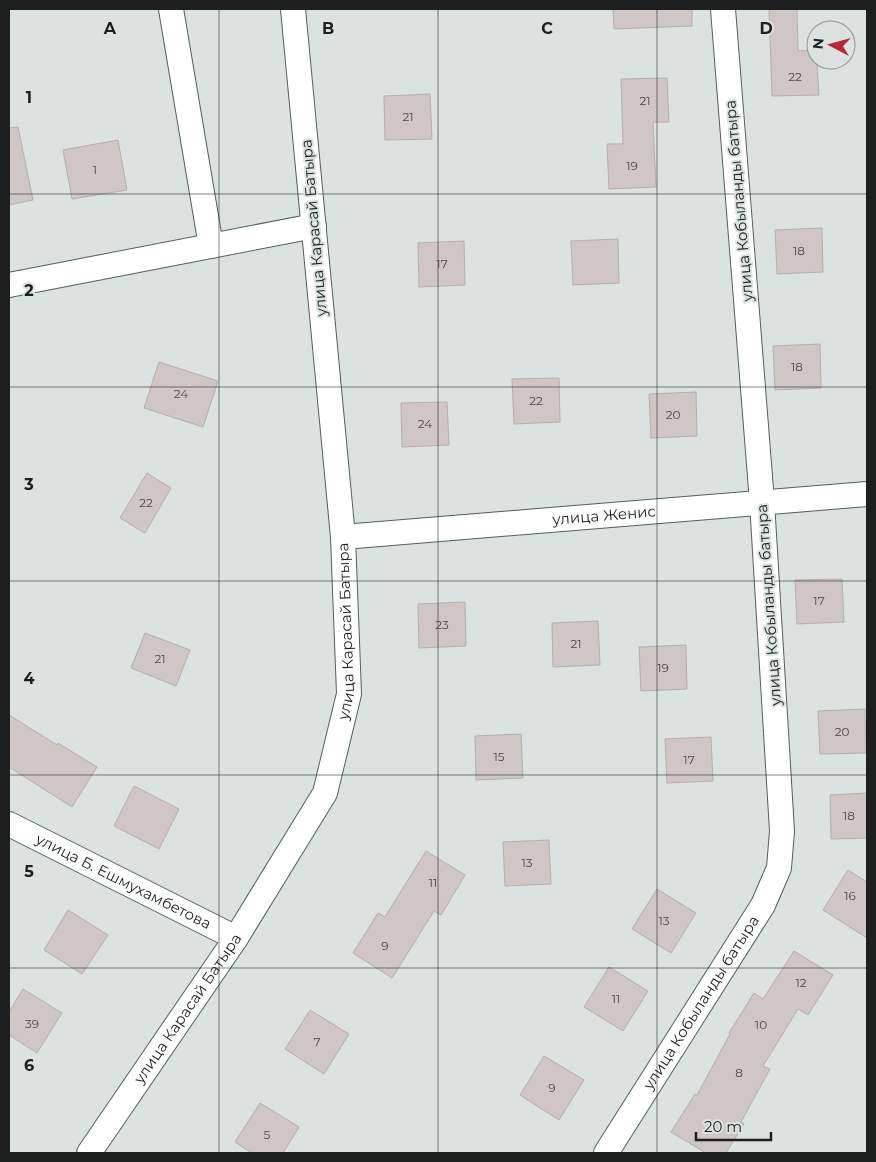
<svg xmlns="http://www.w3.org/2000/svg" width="876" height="1162" viewBox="0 0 876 1162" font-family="Montserrat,sans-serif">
<rect width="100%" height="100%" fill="#dae3df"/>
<path fill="#d0c6c6" stroke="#b6adac" d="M 613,9 L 692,9 L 692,26 L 614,29 Z
M 769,9 L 797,9 L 798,51 L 816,50 L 819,95 L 772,96 Z
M 667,78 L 669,122 L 653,122 L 656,187 L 609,189 L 607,144 L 623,144 L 621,79 Z
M 430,94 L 432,139 L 385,140 L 384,96 Z
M 18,127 L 33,200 L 9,205 L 9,128 Z
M 118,140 L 127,190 L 72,199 L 63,150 Z
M 822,228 L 823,272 L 777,274 L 775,230 Z
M 618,239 L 619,283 L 573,285 L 571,241 Z
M 464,241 L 465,285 L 419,287 L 418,243 Z
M 820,344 L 821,388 L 775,390 L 773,346 Z
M 159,362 L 218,381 L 203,427 L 144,408 Z
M 559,378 L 560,422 L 514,424 L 512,379 Z
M 696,392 L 697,436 L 651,438 L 649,394 Z
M 447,402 L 449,445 L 402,447 L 401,403 Z
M 147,473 L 171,488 L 145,533 L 120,518 Z
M 842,579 L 844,622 L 797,624 L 795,580 Z
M 465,602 L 466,646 L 419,648 L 418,604 Z
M 598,621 L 600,665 L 553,667 L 552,623 Z
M 145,633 L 190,650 L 176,686 L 131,668 Z
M 686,645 L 687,689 L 641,691 L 639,647 Z
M 865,709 L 866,753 L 820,754 L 818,711 Z
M 9,715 L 57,745 L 58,743 L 97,767 L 72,807 L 9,767 Z
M 521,734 L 523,778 L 476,780 L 475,736 Z
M 711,737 L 713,781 L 667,783 L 665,739 Z
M 134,786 L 179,809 L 159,849 L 114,826 Z
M 867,793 L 867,838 L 831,839 L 830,795 Z
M 549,840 L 551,884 L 505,886 L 503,842 Z
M 426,851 L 465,875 L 441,915 L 434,911 L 392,978 L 353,953 L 378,913 L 385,917 Z
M 848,870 L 867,882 L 867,938 L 823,910 Z
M 657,889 L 696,913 L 671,953 L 632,929 Z
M 68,910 L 108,935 L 82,974 L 44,950 Z
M 794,951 L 833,975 L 808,1015 L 798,1009 L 763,1066 L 770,1069 L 741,1122 L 744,1124 L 726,1153 L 706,1153 L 671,1132 L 695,1094 L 697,1095 L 730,1034 L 729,1033 L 754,993 L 763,999 Z
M 609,967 L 648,991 L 623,1031 L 584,1007 Z
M 23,989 L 62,1013 L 37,1053 L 9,1035 L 9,1012 Z
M 310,1010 L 349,1034 L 324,1074 L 285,1049 Z
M 544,1056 L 584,1080 L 559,1120 L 520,1095 Z
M 260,1103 L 299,1127 L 283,1153 L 252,1153 L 235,1142 Z"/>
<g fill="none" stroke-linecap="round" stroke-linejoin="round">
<defs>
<g id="street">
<path d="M 171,9 L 211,246"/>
<path d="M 9,285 L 314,226"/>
<path id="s1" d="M 343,537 L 867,494"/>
<path id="s2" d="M 9,824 L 236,938"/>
<path id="s3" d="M 89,1153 L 236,938 L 325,793 L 349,694 L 343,537 L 293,9"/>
<path id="s4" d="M 606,1153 L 763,905 L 779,868 L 782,831 L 762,502 L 723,9"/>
</g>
</defs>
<use href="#street" stroke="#565e5a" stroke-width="26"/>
<use href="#street" stroke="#fff" stroke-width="24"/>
</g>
<path fill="none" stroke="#1c1f1e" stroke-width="1" stroke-opacity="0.55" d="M 219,9 L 219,1153M 438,9 L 438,1153M 657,9 L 657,1153M 9,194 L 867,194M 9,387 L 867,387M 9,581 L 867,581M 9,775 L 867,775M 9,968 L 867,968"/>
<g text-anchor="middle" stroke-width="4" stroke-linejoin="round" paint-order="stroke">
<g font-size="12" fill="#494948">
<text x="795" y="81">22</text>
<text x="645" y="105">21</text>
<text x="408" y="121">21</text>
<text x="632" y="170">19</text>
<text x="95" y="174">1</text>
<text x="799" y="255">18</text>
<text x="442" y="268">17</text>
<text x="797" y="371">18</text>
<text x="181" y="398">24</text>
<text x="536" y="405">22</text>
<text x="673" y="419">20</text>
<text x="425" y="428">24</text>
<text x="146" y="507">22</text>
<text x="819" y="605">17</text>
<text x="442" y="629">23</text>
<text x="576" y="648">21</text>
<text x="160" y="663">21</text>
<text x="663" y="672">19</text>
<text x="842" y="736">20</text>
<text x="499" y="761">15</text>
<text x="689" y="764">17</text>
<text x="849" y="820">18</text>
<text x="527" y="867">13</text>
<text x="433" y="887">11</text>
<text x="850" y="900">16</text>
<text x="664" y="925">13</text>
<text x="385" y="950">9</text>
<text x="801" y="987">12</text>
<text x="616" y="1003">11</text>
<text x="32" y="1028">39</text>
<text x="761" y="1029">10</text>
<text x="317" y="1046">7</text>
<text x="739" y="1077">8</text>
<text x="552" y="1092">9</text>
<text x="267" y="1139">5</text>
</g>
<g font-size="15" fill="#1c1f1e" stroke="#dae3df">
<text transform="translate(739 201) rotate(-95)" y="5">улица Кобыланды батыра</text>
<text transform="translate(314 228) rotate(-95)" y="5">улица Карасай Батыра</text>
<text dy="5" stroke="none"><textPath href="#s1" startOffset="262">улица Женис</textPath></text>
<text transform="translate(769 605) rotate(-94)" y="5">улица Кобыланды батыра</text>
<text dy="5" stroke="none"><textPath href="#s3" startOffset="595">улица Карасай Батыра</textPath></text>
<text dy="5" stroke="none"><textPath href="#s2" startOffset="128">улица Б. Ешмухамбетова</textPath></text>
<text dy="5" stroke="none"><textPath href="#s4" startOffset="178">улица Кобыланды батыра</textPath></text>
<text dy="5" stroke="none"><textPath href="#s3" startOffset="175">улица Карасай Батыра</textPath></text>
</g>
</g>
<g font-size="16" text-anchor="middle" font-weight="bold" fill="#1c1f1e" stroke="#dae3df" stroke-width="4" stroke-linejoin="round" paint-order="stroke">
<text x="110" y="34">A</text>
<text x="328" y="34">B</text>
<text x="547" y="34">C</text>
<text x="766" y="34">D</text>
<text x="29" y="103">1</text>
<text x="29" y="296">2</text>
<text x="29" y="490">3</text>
<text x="29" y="684">4</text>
<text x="29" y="877">5</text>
<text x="29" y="1071">6</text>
</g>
<rect width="876" height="1162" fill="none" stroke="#1c1f1e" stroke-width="20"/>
<g transform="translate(831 45) rotate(276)"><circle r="24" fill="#dae3df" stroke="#8e9592"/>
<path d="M0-4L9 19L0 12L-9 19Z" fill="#b92839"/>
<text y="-8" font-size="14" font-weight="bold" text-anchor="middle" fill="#1c1f1e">N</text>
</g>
<path d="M696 1132v8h75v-8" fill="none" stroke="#1c1f1e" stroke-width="2.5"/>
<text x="704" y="1132" font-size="15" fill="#1c1f1e" stroke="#dae3df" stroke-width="4" paint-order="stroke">20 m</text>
</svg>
